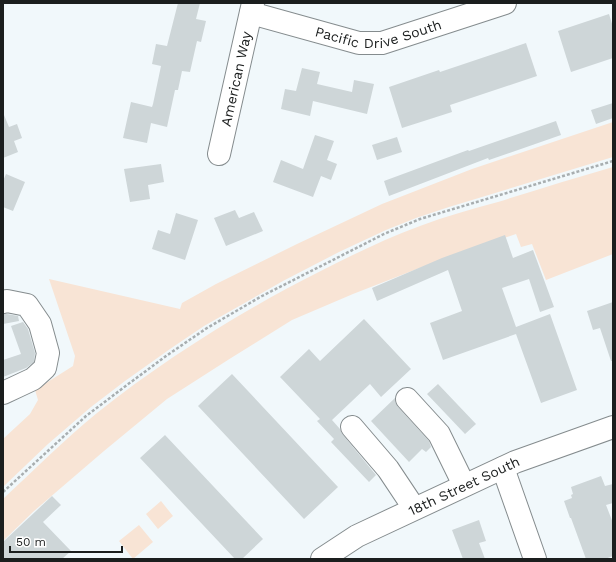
<svg xmlns="http://www.w3.org/2000/svg" width="616" height="562" viewBox="0 0 616 562" font-family="'Work Sans',sans-serif">
<rect width="100%" height="100%" fill="#f1f8fb"/>
<path fill="#f8e4d5" d="M 613,122 L 613,157 L 449,207 L 416,218 L 386,230 L 339,252 L 283,281 L 204,326 L 170,349 L 125,381 L 91,407 L 48,444 L 3,487 L 3,439 L 30,414 L 38,400 L 35,390 L 73,366 L 75,356 L 49,279 L 180,309 L 182,303 L 216,284 L 297,244 L 382,204 L 472,169 Z
M 613,167 L 613,254 L 546,280 L 532,244 L 521,247 L 516,234 L 440,260 L 353,294 L 292,320 L 231,358 L 167,399 L 104,451 L 34,511 L 3,541 L 3,499 C 34,470 64,440 97,413 C 156,366 220,325 286,289 C 330,266 374,243 420,226 C 446,216 472,209 498,202 C 536,190 575,178 613,167 Z
M 161,501 L 173,516 L 158,529 L 146,514 Z
M 139,525 L 153,542 L 133,559 L 119,541 Z"/>
<path fill="#ced6d8" d="M 178,3 L 200,3 L 196,19 L 206,21 L 201,42 L 197,41 L 190,72 L 182,71 L 178,90 L 175,90 L 167,127 L 151,123 L 147,143 L 123,138 L 131,102 L 152,107 L 153,104 L 161,66 L 152,64 L 156,44 L 167,46 Z
M 609,14 L 613,27 L 613,58 L 571,72 L 558,31 Z
M 526,43 L 537,76 L 450,105 L 452,112 L 402,128 L 389,87 L 439,70 L 440,72 Z
M 302,68 L 320,72 L 317,84 L 352,92 L 354,80 L 374,84 L 367,114 L 313,101 L 310,116 L 281,109 L 285,89 L 296,91 Z
M 613,103 L 613,118 L 596,124 L 591,110 Z
M 3,115 L 4,115 L 9,127 L 17,124 L 22,138 L 14,141 L 18,152 L 3,158 Z
M 556,121 L 561,135 L 489,160 L 488,158 L 389,196 L 384,181 L 468,150 L 469,151 Z
M 315,135 L 334,141 L 327,160 L 337,164 L 331,180 L 321,176 L 313,197 L 273,182 L 281,160 L 303,169 Z
M 397,137 L 402,152 L 377,160 L 372,145 Z
M 161,164 L 164,182 L 148,185 L 150,199 L 130,202 L 124,169 Z
M 6,174 L 25,182 L 13,211 L 3,207 L 3,181 Z
M 235,210 L 239,218 L 254,212 L 263,231 L 226,246 L 214,218 Z
M 176,213 L 198,220 L 185,260 L 152,249 L 158,230 L 170,234 Z
M 505,235 L 513,258 L 533,250 L 554,307 L 540,312 L 529,279 L 502,288 L 516,327 L 550,314 L 577,390 L 541,403 L 516,334 L 443,360 L 430,323 L 462,311 L 448,270 L 377,301 L 372,288 L 442,258 Z
M 613,302 L 613,361 L 611,361 L 600,328 L 593,330 L 587,311 Z
M 3,314 L 7,314 L 18,316 L 19,321 L 3,324 Z
M 364,319 L 411,369 L 381,397 L 370,384 L 332,420 L 340,429 L 343,435 L 376,475 L 369,482 L 331,442 L 334,439 L 317,421 L 320,419 L 280,377 L 309,349 L 320,361 Z
M 23,322 L 28,329 L 35,353 L 34,362 L 26,368 L 3,377 L 3,360 L 21,354 L 11,326 Z
M 232,374 L 338,487 L 304,519 L 198,406 Z
M 438,384 L 476,424 L 465,434 L 427,394 Z
M 395,398 L 395,402 L 398,407 L 429,441 L 431,447 L 426,452 L 422,449 L 409,462 L 371,421 Z
M 165,435 L 263,539 L 242,559 L 235,559 L 140,458 Z
M 601,476 L 605,486 L 613,484 L 613,503 L 606,505 L 613,523 L 613,556 L 605,559 L 586,559 L 571,518 L 570,518 L 564,501 L 572,498 L 571,495 L 573,494 L 571,487 Z
M 52,496 L 61,505 L 43,522 L 71,551 L 62,559 L 3,559 L 3,542 Z
M 479,520 L 486,541 L 479,543 L 485,559 L 463,559 L 452,530 Z"/>
<g fill="none" stroke-linecap="round" stroke-linejoin="round">
<defs>
<g id="minor">
<path id="s1" d="M 251,13 L 359,43 L 382,43 L 505,3"/>
<path id="s2" d="M 219,154 L 253,3"/>
<path d="M 3,302 L 7,301 L 27,305 L 40,324 L 48,353 L 45,368 L 33,379 L 16,387 L 3,393"/>
<path d="M 407,399 L 439,434 L 464,485"/>
<path d="M 352,427 L 388,469 L 414,508"/>
<path d="M 503,468 L 535,559"/>
<path id="s3" d="M 322,559 L 357,536 L 515,462 L 613,427"/>
</g>
</defs>
<use href="#minor" stroke="#858c8e" stroke-width="24"/>
<path stroke="#a8aeb0" stroke-width="2.5" stroke-dasharray="3 2" stroke-linecap="butt" d="M 3,492 L 86,416 L 127,385 L 166,356 L 207,328 L 262,296 L 384,234 L 420,219 L 613,161"/>
<use href="#minor" stroke="#fff" stroke-width="22"/>
</g>
<g text-anchor="middle" stroke-width="4" stroke-linejoin="round" paint-order="stroke">
<g font-size="14" fill="#1b1e1e" stroke="#fff">
<text dy="5" stroke="none"><textPath href="#s1" startOffset="132">Pacific Drive South</textPath></text>
<text dy="5" stroke="none"><textPath href="#s2" startOffset="77">American Way</textPath></text>
<text dy="5" stroke="none"><textPath href="#s3" startOffset="160">18th Street South</textPath></text>
</g>
</g>
<rect width="616" height="562" fill="none" stroke="#1b1e1e" stroke-width="8"/>
<path d="M10 546v6h112v-6" fill="none" stroke="#1b1e1e" stroke-width="2"/>
<text x="16" y="546" font-size="12" fill="#1b1e1e" stroke="#ffffff" stroke-width="3" paint-order="stroke">50 m</text>
</svg>
